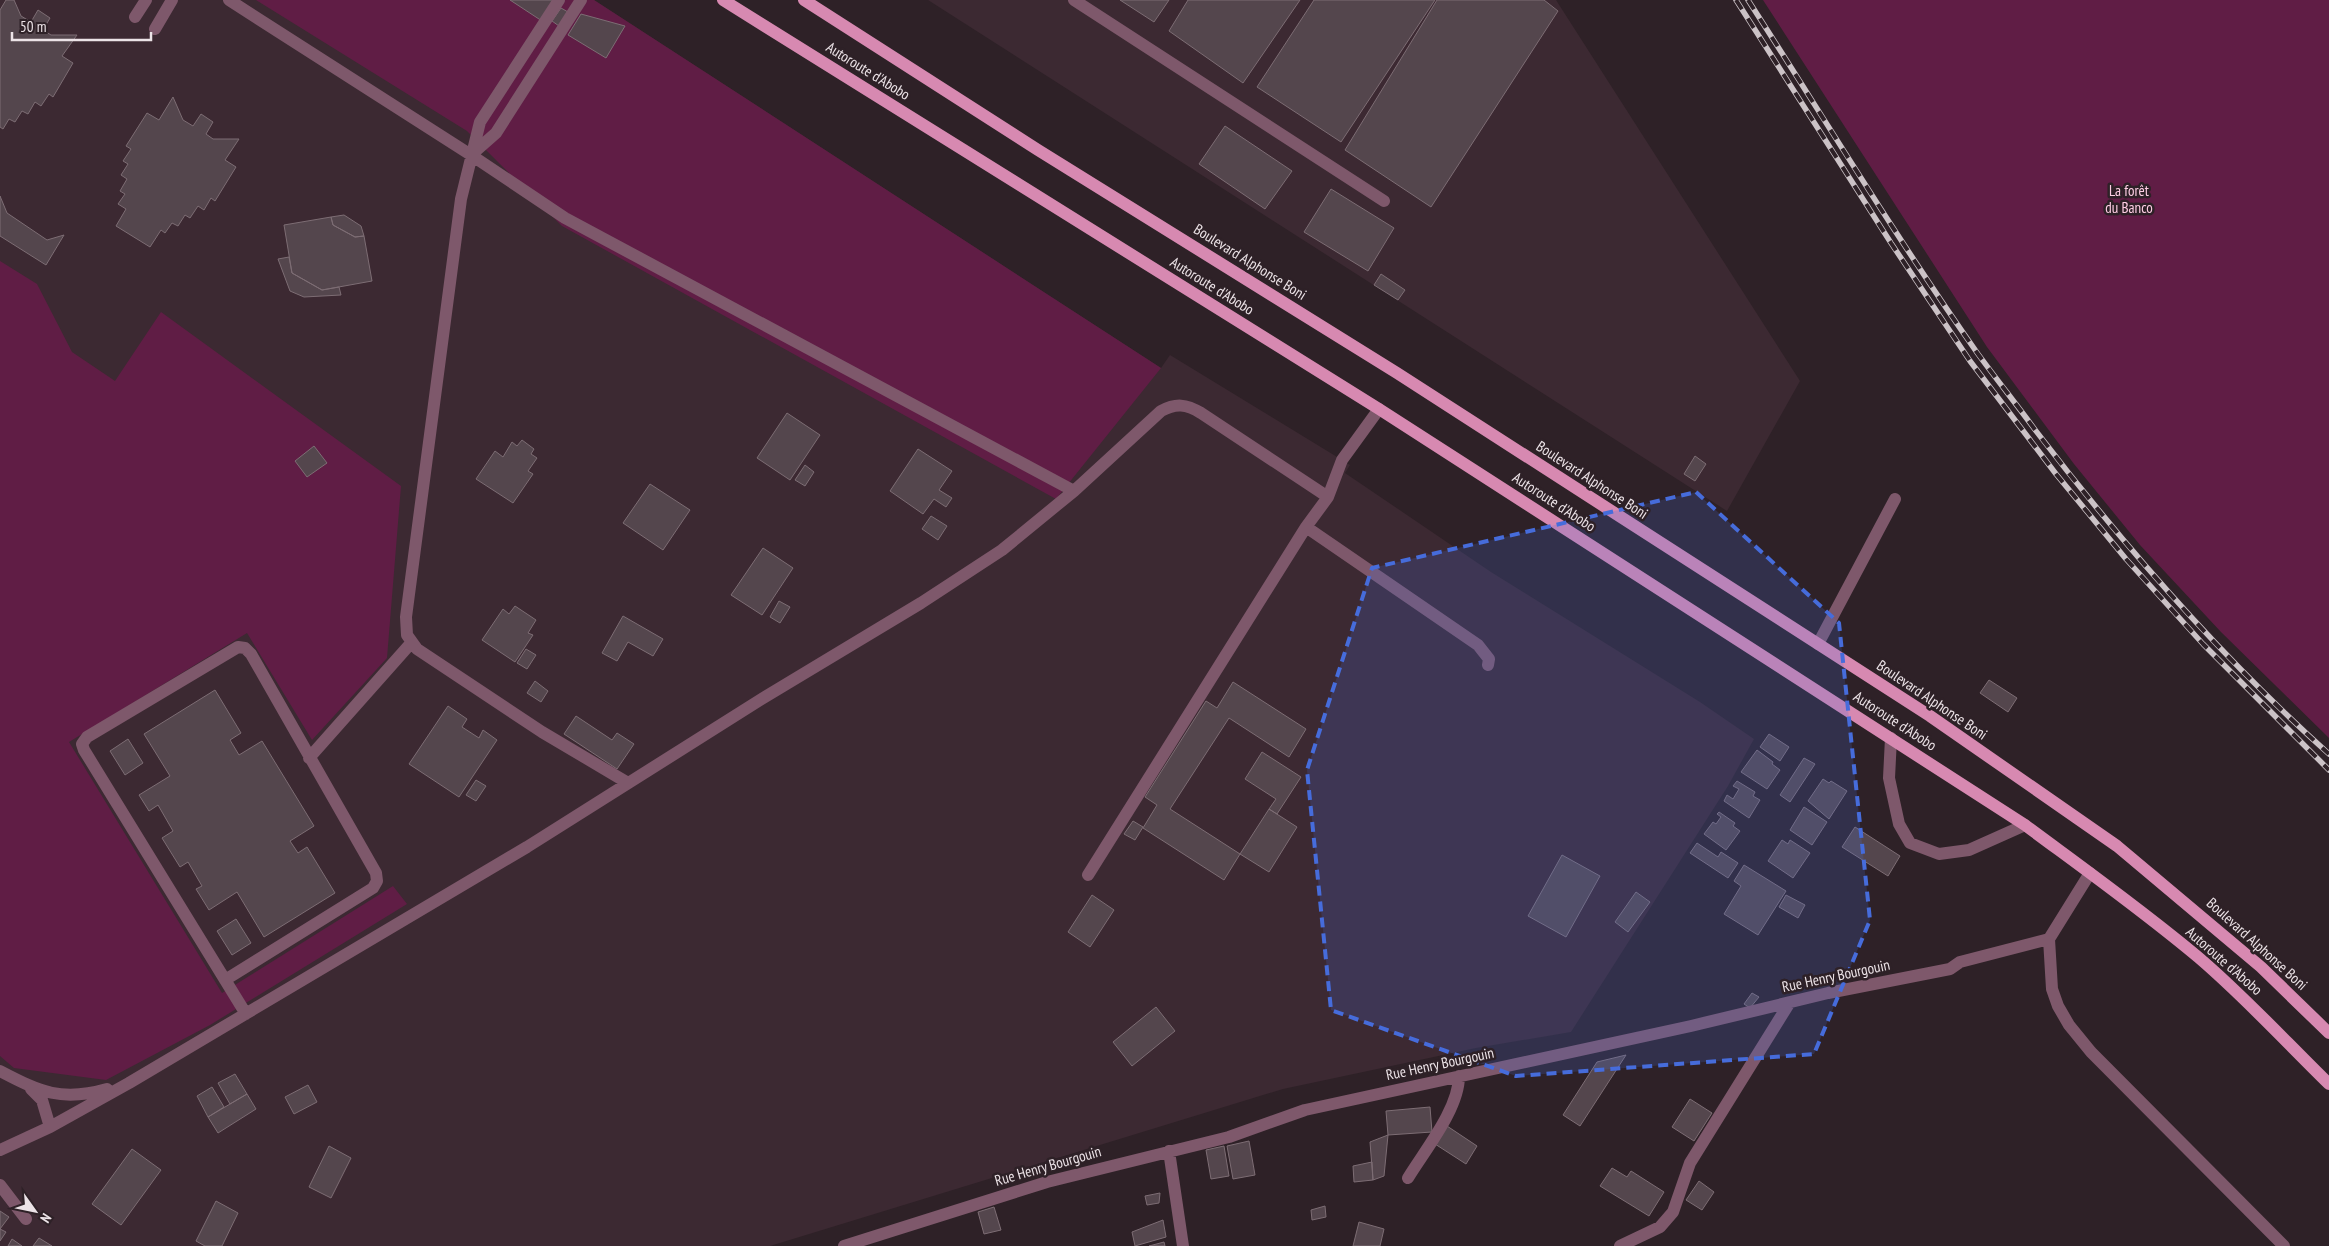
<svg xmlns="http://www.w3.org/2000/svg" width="2329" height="1246" viewBox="0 0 2329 1246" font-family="'PT Sans Narrow',sans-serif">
<rect width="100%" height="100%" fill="#2e2127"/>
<path fill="#3c2932" d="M 0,0 L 594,0 L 1161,368 L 1170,355 L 1342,460 L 1350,465 L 1345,473 L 1491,572 L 1700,702 L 1754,739 L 1728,786 L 1571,1032 L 1476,1048 L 1283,1089 L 770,1246 L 0,1246 Z
M 928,0 L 1556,0 L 1800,381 L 1727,511 Z"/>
<path fill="#601d45" d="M 256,0 L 594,0 L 1161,368 L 1056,499 L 562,226 L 467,131 Z
M 1763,0 L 2329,0 L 2329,738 L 2221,632 L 2140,545 L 2074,464 L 1987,347 Z
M 0,261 L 37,284 L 72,352 L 115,381 L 161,312 L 401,486 L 387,658 L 312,740 L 247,633 L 69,742 L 222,993 L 393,886 L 407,904 L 210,1025 L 106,1080 L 14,1068 L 0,1056 Z"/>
<path fill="#54464d" stroke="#7d6d74" d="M 6,0 L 14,0 L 21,16 L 31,22 L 38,10 L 50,18 L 43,30 L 51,35 L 77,35 L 62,56 L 73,63 L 53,97 L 49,94 L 41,106 L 35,102 L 28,114 L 22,111 L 15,122 L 9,119 L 3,129 L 0,127 L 0,10 Z
M 510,0 L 556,0 L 542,21 Z
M 1120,0 L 1169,0 L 1154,22 Z
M 1188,0 L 1300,0 L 1243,83 L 1169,31 Z
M 1314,0 L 1435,0 L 1341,142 L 1257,87 Z
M 1437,0 L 1544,0 L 1558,11 L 1431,207 L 1345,150 Z
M 561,8 L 568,12 L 559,26 L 552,21 Z
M 581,14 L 625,26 L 606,58 L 568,35 Z
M 173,97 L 183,120 L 193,126 L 201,114 L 213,122 L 206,134 L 213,139 L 239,139 L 225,160 L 236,167 L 215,201 L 211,198 L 204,210 L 198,206 L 190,218 L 185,215 L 178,226 L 172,223 L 165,233 L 161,230 L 150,247 L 116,226 L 126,209 L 118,204 L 125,194 L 120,191 L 127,179 L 121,175 L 128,164 L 123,161 L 131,149 L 126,146 L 147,113 L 159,120 Z
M 1225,126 L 1292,171 L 1265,209 L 1199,164 Z
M 1331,189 L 1394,228 L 1368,271 L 1304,232 Z
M 0,196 L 7,213 L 47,240 L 64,235 L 46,265 L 0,236 Z
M 344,215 L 361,226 L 364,236 L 355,237 L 333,225 L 331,217 Z
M 331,217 L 333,225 L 355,237 L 364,236 L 372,281 L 322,290 L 292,273 L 284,225 Z
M 289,257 L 292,273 L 322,290 L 339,287 L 341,295 L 304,297 L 290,291 L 278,259 Z
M 1381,274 L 1405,290 L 1398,300 L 1374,285 Z
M 787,413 L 820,435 L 790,480 L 757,458 Z
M 522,440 L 534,449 L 531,454 L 537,458 L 528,471 L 533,474 L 513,503 L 476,479 L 495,451 L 503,457 L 512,442 L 517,446 Z
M 314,446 L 327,463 L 307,477 L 295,461 Z
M 918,449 L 952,471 L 939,490 L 952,498 L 946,507 L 934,499 L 923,514 L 890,491 Z
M 1695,456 L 1706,464 L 1695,481 L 1684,474 Z
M 805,465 L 814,472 L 805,486 L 795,480 Z
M 650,484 L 690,510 L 663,550 L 623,523 Z
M 931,516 L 947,526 L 938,540 L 922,529 Z
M 763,548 L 793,568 L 762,615 L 731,595 Z
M 779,601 L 790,607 L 780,623 L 770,617 Z
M 515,606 L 536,620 L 528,633 L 533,635 L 515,662 L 482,640 L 503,609 L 509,614 Z
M 623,616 L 663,639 L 653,656 L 628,642 L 617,661 L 602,653 Z
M 526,649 L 536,655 L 527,669 L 517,663 Z
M 1989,680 L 2017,698 L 2008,712 L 1980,693 Z
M 535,681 L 548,691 L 541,702 L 527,693 Z
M 1233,682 L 1306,729 L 1289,757 L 1229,718 L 1170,809 L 1240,854 L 1224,880 L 1143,828 L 1157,805 L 1145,797 L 1206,701 L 1217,708 Z
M 215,690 L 241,733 L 230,740 L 239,755 L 262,741 L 314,826 L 290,841 L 298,853 L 307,847 L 335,893 L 264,937 L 237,892 L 209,910 L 196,889 L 202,886 L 188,862 L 180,867 L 162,838 L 173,831 L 158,805 L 149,811 L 139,795 L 170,776 L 144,734 Z
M 448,706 L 467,719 L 462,727 L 479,738 L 483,730 L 497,740 L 459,797 L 409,764 Z
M 576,716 L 612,740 L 617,733 L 634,744 L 617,769 L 564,734 Z
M 1769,734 L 1789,747 L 1780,761 L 1760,747 Z
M 128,739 L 143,763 L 125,775 L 110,751 Z
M 1757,750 L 1773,762 L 1772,764 L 1780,770 L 1767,789 L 1741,772 Z
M 1262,752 L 1301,777 L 1277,814 L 1269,809 L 1276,799 L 1245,779 Z
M 1804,758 L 1815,764 L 1790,802 L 1780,795 Z
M 1823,779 L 1829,783 L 1831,781 L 1847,791 L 1829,819 L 1808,801 Z
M 476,780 L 486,786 L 476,801 L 466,795 Z
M 1737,781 L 1755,792 L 1753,796 L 1760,800 L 1749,818 L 1724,801 L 1727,795 L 1733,799 L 1739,789 L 1733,786 Z
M 1804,807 L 1827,822 L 1812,845 L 1790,830 Z
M 1269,809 L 1297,827 L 1269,872 L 1240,854 Z
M 1719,812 L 1735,823 L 1733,826 L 1740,831 L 1726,850 L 1704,834 L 1713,822 L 1716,824 L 1721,817 L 1717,814 Z
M 1133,821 L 1143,827 L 1135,840 L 1124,834 Z
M 1855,827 L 1900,856 L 1888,876 L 1842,847 Z
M 1782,840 L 1788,844 L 1790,840 L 1810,853 L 1793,878 L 1768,861 Z
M 1697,843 L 1718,857 L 1721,852 L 1738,863 L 1728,878 L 1690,853 Z
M 1562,855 L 1600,876 L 1566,937 L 1528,916 Z
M 1744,865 L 1786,891 L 1758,935 L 1724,914 L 1741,886 L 1734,881 Z
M 1636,892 L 1650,902 L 1628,932 L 1615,922 Z
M 1092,895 L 1114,910 L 1090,947 L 1068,932 Z
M 1786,895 L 1805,905 L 1798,918 L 1779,907 Z
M 236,919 L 251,943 L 232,955 L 217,931 Z
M 1752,993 L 1759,997 L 1750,1008 L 1744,1004 Z
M 1156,1007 L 1175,1031 L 1132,1066 L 1113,1042 Z
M 1626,1055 L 1580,1126 L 1563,1115 L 1597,1062 Z
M 235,1074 L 247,1094 L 230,1104 L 218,1083 Z
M 308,1085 L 317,1102 L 294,1114 L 285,1097 Z
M 212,1087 L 224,1107 L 208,1117 L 197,1096 Z
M 247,1094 L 256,1109 L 218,1133 L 208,1117 Z
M 1690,1099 L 1712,1113 L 1694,1141 L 1672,1127 Z
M 1430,1107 L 1432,1132 L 1388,1135 L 1386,1111 Z
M 1447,1126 L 1477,1146 L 1466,1164 L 1435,1144 Z
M 1388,1135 L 1384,1176 L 1373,1180 L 1370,1142 Z
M 1249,1141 L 1255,1175 L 1233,1179 L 1227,1146 Z
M 329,1146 L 351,1158 L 331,1198 L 309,1187 Z
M 1224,1146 L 1229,1176 L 1211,1179 L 1206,1150 Z
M 132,1149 L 161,1170 L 121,1225 L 92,1204 Z
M 1372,1162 L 1373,1180 L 1354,1182 L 1353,1166 Z
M 1612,1168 L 1627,1177 L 1631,1171 L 1664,1192 L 1649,1216 L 1600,1186 Z
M 1699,1181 L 1714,1192 L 1702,1210 L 1686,1200 Z
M 1160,1193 L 1159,1203 L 1147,1205 L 1145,1196 Z
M 216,1201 L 238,1213 L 222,1246 L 205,1246 L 196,1241 Z
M 1325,1206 L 1326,1217 L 1312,1220 L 1311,1210 Z
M 994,1207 L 1001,1230 L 984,1234 L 978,1212 Z
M 0,1211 L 9,1217 L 0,1229 L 6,1232 L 0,1241 Z
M 1163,1220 L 1166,1237 L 1135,1246 L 1132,1232 Z
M 1359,1222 L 1384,1229 L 1380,1246 L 1353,1246 Z
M 39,1238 L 52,1246 L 33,1246 Z
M 12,1239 L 22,1246 L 8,1246 Z
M 1164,1242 L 1165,1246 L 1149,1246 Z"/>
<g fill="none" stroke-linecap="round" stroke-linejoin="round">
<path stroke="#7e586b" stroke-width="12" d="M 229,0 L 471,155 L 565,218 L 1074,491
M 559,0 L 480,122 L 461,199 L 406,617 L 407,635 L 417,649 L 542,732 L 628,783
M 1074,0 L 1384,201
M 135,17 L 146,0
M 155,29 L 172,0
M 471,155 L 496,133 L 581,0
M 1306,527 L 1478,645 L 1489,659 L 1488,665
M 1818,644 L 1895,499
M 1891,738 L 1889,778 L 1899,824 L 1910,843 L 1939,854 L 1969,850 L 2025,825
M 309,758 L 412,642
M 2090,873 L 2049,939 L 2052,989 L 2058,1006 L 2069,1025 L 2091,1052 L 2284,1246
M 1088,875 L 1306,527 L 1328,497 L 1342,460 L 1379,409
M 225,980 L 373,888 L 377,881 L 376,873 L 251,654 L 245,648 L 238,647 L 87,737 L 82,744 L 84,750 L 246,1014
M 0,1071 C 40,1092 62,1102 107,1089
M 31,1089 L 42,1100 L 50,1127
M 0,1150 L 50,1127 L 129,1083 L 527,847 L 760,700 L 921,603 L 1002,550 L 1074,491 L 1161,411 C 1176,403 1186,404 1201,413 L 1328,497
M 1169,1151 L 1183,1246
M 1408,1178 C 1425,1150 1459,1109 1459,1076
M 0,1185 L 26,1219
M 844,1246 L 1047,1182 L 1229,1137 L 1305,1110 L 1691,1026 L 1828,993 L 1950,969 L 1960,962 L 2049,939
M 1620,1246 L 1660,1227 L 1673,1212 L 1690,1163 L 1790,1002"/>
<path stroke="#d789b1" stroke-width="12" d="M 723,0 L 1379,409 L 2025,825 C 2083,868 2142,910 2198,957 C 2244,996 2285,1041 2329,1084
M 804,0 L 1038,150 L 1397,373 L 1930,716 L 2117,846 L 2261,967 L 2329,1033"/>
<defs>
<path id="rail" d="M 1736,0 L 1891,243 L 1970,361 L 2056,474 L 2126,559 L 2203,644 L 2329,770
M 1748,0 C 1824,118 1897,239 1978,354 C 1997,380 2017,405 2036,431 C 2124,546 2221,657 2329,754"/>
</defs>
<use href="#rail" stroke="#cbc2c6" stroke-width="5.5"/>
<use href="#rail" stroke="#2e2127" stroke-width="4" stroke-dasharray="11" stroke-linecap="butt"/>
</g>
<path fill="#466cdb" fill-opacity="0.2" stroke="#466cdb" stroke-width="4" stroke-dasharray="10 6" stroke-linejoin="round" d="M 1696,492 L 1839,623 L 1870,920 L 1814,1054 L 1516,1076 L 1331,1010 L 1307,770 L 1372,568 Z"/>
<g text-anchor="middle" stroke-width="5" stroke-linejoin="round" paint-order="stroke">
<g font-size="15" fill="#ece3e7" stroke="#2e2127">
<text transform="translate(868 71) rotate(32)" y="5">Autoroute d'Abobo</text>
<text transform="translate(1250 262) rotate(32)" y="5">Boulevard Alphonse Boni</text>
<text transform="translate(1212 286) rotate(32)" y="5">Autoroute d'Abobo</text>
<text transform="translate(1592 480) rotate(33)" y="5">Boulevard Alphonse Boni</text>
<text transform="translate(1554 502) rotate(33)" y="5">Autoroute d'Abobo</text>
<text transform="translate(1932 700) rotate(34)" y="5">Boulevard Alphonse Boni</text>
<text transform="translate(1895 721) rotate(33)" y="5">Autoroute d'Abobo</text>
<text transform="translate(2257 944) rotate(42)" y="5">Boulevard Alphonse Boni</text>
<text transform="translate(2224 961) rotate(41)" y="5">Autoroute d'Abobo</text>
<text transform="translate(1836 976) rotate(-12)" y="5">Rue Henry Bourgouin</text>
<text transform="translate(1440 1064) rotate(-12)" y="5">Rue Henry Bourgouin</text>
<text transform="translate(1048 1166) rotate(-16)" y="5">Rue Henry Bourgouin</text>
</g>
<g font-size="15" fill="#fecde4" stroke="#2e2127">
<text x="2129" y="196">La forêt<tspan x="2129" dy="17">du Banco</tspan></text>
</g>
</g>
<g transform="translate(35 1211) rotate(123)" stroke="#2e2127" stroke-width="4" paint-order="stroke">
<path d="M0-4L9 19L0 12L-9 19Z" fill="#ece3e7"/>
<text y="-8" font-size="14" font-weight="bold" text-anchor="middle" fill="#ece3e7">N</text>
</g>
<path d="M12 32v8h139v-8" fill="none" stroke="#ece3e7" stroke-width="2.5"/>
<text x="20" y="32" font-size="15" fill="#ece3e7" stroke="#2e2127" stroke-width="4" paint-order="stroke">50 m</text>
</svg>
